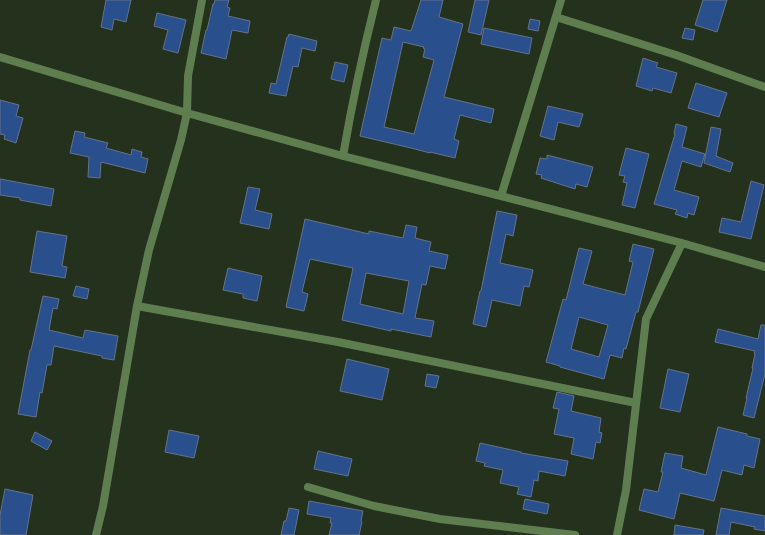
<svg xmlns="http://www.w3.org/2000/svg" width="765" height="535" viewBox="0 0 765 535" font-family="Karla,sans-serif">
<rect width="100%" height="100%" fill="#24311d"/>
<path fill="#294f8c" stroke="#65738a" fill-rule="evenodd" d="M 106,0 L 131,0 L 126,22 L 114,19 L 112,30 L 101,27 Z
M 215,0 L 229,0 L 227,7 L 230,8 L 228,16 L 250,21 L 248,33 L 232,30 L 226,59 L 201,53 L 206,30 L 207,30 L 213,4 L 214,4 Z
M 421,0 L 443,0 L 439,17 L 463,24 L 444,97 L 494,109 L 491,123 L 460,115 L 454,139 L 459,141 L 455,158 L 430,152 L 430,153 L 411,148 L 360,136 L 382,38 L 391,40 L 394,27 L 411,31 ZM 403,42 L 424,47 L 423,48 L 425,49 L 423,57 L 434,60 L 414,134 L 384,127 Z
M 475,0 L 489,0 L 481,35 L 468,32 Z
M 703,0 L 727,0 L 717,32 L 695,25 Z
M 157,13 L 186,20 L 178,53 L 163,49 L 168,30 L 154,26 Z
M 530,19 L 540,21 L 538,31 L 528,29 Z
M 484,28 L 532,38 L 529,54 L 481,44 Z
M 685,28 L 695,30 L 693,40 L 682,38 Z
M 289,34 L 317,41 L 315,51 L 302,48 L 298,67 L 293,66 L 286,96 L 269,93 L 271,83 L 276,84 L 287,37 L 288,37 Z
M 643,58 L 658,63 L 656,67 L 677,73 L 671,93 L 653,88 L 652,91 L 636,86 Z
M 335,62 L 348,65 L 344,82 L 331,79 Z
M 696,83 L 727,93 L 719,117 L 688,108 Z
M 0,100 L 19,105 L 16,116 L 23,118 L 16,143 L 4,139 L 5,135 L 0,134 Z
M 548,106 L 583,114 L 579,127 L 558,122 L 554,140 L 540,136 Z
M 676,124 L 687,127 L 682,147 L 705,154 L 701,167 L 682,161 L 674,190 L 699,197 L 694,215 L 688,213 L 687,218 L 675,214 L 677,210 L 654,204 L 675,134 L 674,133 Z
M 711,127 L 721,129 L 716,156 L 733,163 L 730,172 L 704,163 Z
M 75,131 L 85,133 L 84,137 L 108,143 L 106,148 L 131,155 L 132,149 L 142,152 L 141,157 L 148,159 L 145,173 L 101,162 L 100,178 L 88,177 L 89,157 L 70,153 Z
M 626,148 L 649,154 L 635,208 L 622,205 L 627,183 L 623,182 L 625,176 L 619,175 Z
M 547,155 L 593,167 L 587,187 L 576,184 L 575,189 L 541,178 L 542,175 L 536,174 L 540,158 L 547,159 Z
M 0,179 L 54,189 L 51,206 L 20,200 L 20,198 L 0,195 Z
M 751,181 L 764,185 L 751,239 L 719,232 L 722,218 L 741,222 Z
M 248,187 L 260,189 L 255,210 L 272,214 L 269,229 L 240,223 Z
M 497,211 L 517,215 L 513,236 L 506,234 L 500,263 L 533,270 L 529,287 L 524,286 L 520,306 L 492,300 L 486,327 L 473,324 L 480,291 L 481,291 Z
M 305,219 L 369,234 L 369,231 L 403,238 L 406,225 L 417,227 L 415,238 L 431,242 L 429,251 L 448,255 L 445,269 L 430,266 L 426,285 L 422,284 L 415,318 L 434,321 L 431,337 L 391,329 L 391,331 L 342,320 L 353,268 L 310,259 L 302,292 L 308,294 L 304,311 L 286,307 ZM 366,273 L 409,281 L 403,314 L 360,304 Z
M 37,231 L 67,236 L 62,266 L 67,267 L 65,278 L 30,272 Z
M 633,244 L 654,249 L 638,312 L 636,312 L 626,349 L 624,348 L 622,358 L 610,355 L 604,379 L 560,367 L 560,366 L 546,362 L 563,299 L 566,300 L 579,248 L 592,251 L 583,284 L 625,295 L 633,262 L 629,261 ZM 579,317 L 608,325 L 599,357 L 571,349 Z
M 228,268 L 262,276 L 257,301 L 243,298 L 243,294 L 223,290 Z
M 76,286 L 89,289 L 87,299 L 73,296 Z
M 43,296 L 59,299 L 57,309 L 53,308 L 49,330 L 83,338 L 85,330 L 118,336 L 114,360 L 102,358 L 102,356 L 54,346 L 51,365 L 47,365 L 42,393 L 40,392 L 36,417 L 18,414 L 30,350 L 31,350 Z
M 761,325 L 765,325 L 765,374 L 754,418 L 743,415 L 747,398 L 746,398 L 753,368 L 752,368 L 755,354 L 754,354 L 755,351 L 715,342 L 718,329 L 758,339 Z
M 347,359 L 389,369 L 382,400 L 340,391 Z
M 668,369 L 689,374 L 680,412 L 660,408 Z
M 427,374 L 439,376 L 436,388 L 425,386 Z
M 557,392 L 574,396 L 571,411 L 601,418 L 599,432 L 602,433 L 600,443 L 596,442 L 593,459 L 571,454 L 574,438 L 554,434 L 559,409 L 553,408 Z
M 718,427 L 747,434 L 747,436 L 760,439 L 754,468 L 744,465 L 742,475 L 722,470 L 714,501 L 680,493 L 674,519 L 639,510 L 644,489 L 658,492 L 663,472 L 661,472 L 665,453 L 683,456 L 681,468 L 706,475 Z
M 169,430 L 199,436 L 194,458 L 165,452 Z
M 35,432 L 52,441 L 47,450 L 31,441 Z
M 480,443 L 521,452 L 521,453 L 568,461 L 565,476 L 539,471 L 538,481 L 534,480 L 531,497 L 517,494 L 519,487 L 500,483 L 503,470 L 484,466 L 485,463 L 476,461 Z
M 318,451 L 352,459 L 348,476 L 314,469 Z
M 5,489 L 33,495 L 26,535 L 0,535 L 0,515 Z
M 525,499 L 549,504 L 547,514 L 523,509 Z
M 309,501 L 363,511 L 361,521 L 362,522 L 359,535 L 329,535 L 332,523 L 330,523 L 331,518 L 307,514 Z
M 289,508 L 299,510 L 294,535 L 281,535 L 284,521 L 286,521 Z
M 721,508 L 765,516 L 765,531 L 754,529 L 755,527 L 731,522 L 729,535 L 716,535 Z
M 675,525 L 704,530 L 703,535 L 674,535 Z"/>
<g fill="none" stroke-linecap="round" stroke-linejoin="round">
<path stroke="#5f7e50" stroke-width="8" d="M 556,17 L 676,55 L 765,87
M 0,57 L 187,113 L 343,156 L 501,196 L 682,243 L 765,267
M 343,156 C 352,103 363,52 376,0
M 501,196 L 561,0
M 137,306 L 338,342 L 636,403
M 308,487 L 374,506 L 440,519 L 575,535
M 96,535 L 103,506 L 137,306 L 149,250 L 181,140 L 187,113 L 188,76 L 202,0
M 617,535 L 626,490 L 646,319 L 682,243"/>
</g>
</svg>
